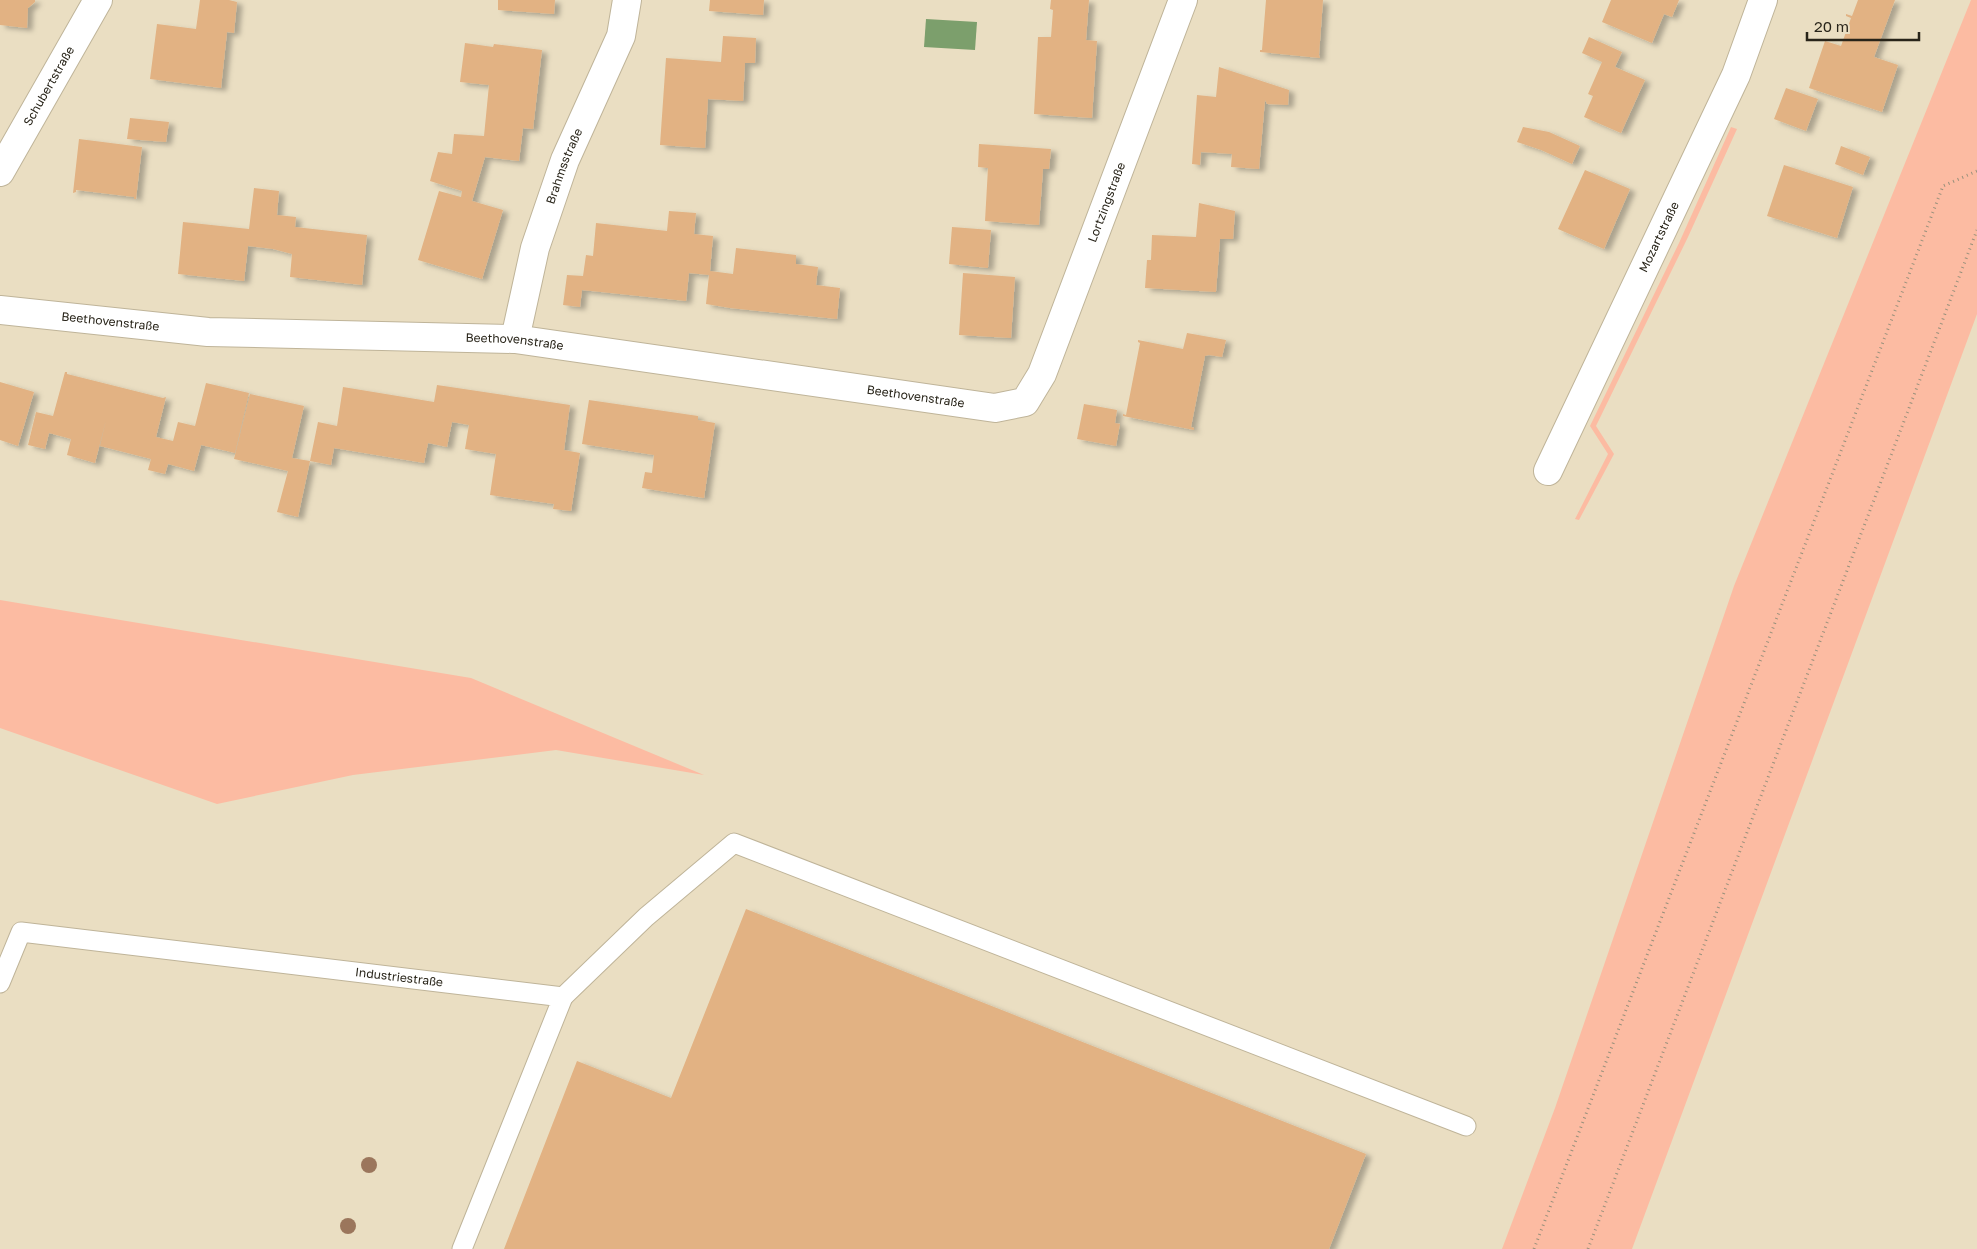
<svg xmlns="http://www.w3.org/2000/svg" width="1977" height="1249" viewBox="0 0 1977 1249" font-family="'Golos Text',sans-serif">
<defs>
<filter id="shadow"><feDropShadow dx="5.5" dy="3" stdDeviation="2.5" flood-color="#0004"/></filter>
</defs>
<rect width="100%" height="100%" fill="#eadec2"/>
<path fill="#fcbba2" d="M 1971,0 L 1977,0 L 1977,314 L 1632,1249 L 1502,1249 L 1555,1108 L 1734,586 Z
M 1731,127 L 1737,129 L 1688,237 L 1596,426 L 1614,454 L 1579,520 L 1575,519 L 1608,454 L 1590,426 L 1679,243 Z
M 0,600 L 471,678 L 704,775 L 556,750 L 353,775 L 217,804 L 0,728 Z"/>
<path fill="#7c9f6c" d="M 926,19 L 977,22 L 975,50 L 924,47 Z"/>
<path fill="#e2b283" filter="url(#shadow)" d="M 0,0 L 35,0 L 35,2 L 28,8 L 27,28 L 0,25 Z
M 200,0 L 229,0 L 237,2 L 234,33 L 227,32 L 221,88 L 150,79 L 157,24 L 196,29 Z
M 498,0 L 555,0 L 554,14 L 498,10 Z
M 710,0 L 764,0 L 763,15 L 709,11 Z
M 1051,0 L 1089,0 L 1086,40 L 1097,41 L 1092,118 L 1034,114 L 1038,37 L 1051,37 L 1053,10 L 1050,9 Z
M 1266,0 L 1323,0 L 1319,55 L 1320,58 L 1260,52 L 1260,50 L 1262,50 Z
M 1611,0 L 1679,0 L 1672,17 L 1664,14 L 1652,43 L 1602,22 Z
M 1858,0 L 1895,0 L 1874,57 L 1898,65 L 1882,112 L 1809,88 L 1825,41 L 1841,46 L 1851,18 L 1846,16 L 1846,14 L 1852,16 Z
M 723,36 L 756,38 L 755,63 L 745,63 L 743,101 L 708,99 L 705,148 L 660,145 L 666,58 L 721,62 Z
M 1589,37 L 1622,52 L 1615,67 L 1645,80 L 1621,133 L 1584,117 L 1593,96 L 1588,94 L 1602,62 L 1582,53 Z
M 465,43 L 493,47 L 494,44 L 542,50 L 533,129 L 523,128 L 519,161 L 485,157 L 472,201 L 503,210 L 482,279 L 418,260 L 439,191 L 461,197 L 462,191 L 430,181 L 438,152 L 452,154 L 454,134 L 484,136 L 489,85 L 460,82 Z
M 1219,67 L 1289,90 L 1288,105 L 1267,104 L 1265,100 L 1259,169 L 1231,167 L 1232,154 L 1201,152 L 1200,165 L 1192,164 L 1197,95 L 1216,97 Z
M 1786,88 L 1818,99 L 1806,131 L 1774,119 Z
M 130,118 L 169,122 L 166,142 L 127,139 Z
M 1523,127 L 1549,132 L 1580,146 L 1572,164 L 1541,150 L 1517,142 Z
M 79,139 L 142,147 L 136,199 L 134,199 L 134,197 L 76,190 L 76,192 L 73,193 Z
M 979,144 L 1051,149 L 1049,169 L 1043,169 L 1039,225 L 985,221 L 988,168 L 978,167 Z
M 1841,146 L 1870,157 L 1863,175 L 1835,164 Z
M 1784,165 L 1853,187 L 1837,238 L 1767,216 Z
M 1585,170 L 1630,189 L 1604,249 L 1558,229 Z
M 254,188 L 279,191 L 277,215 L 296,217 L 295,227 L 367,235 L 362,285 L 290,277 L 292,254 L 273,249 L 248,246 L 244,281 L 178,274 L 183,222 L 249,229 Z
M 1199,203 L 1235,211 L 1233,239 L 1220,239 L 1216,292 L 1145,288 L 1147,260 L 1151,260 L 1152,235 L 1196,237 Z
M 669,211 L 696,213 L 694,234 L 713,236 L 710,271 L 733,274 L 736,248 L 796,255 L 796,264 L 818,267 L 816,285 L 840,288 L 837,319 L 730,308 L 706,304 L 709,275 L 689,273 L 686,301 L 582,290 L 580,307 L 563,305 L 567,275 L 583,276 L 586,255 L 593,256 L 596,223 L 667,231 Z
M 952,227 L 991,230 L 988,268 L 949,264 Z
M 963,273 L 1015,277 L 1011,338 L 959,335 Z
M 1187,333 L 1226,340 L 1222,357 L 1209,355 L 1205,356 L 1191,427 L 1194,428 L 1194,430 L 1123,416 L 1123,414 L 1126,415 L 1140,343 L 1138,342 L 1138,340 L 1183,349 Z
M 65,372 L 67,372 L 67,374 L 163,398 L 166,397 L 156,437 L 173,441 L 178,422 L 195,426 L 206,383 L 249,393 L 235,453 L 201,445 L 194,471 L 168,464 L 165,474 L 148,470 L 151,459 L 100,446 L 106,420 L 95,463 L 67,455 L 71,439 L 49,433 L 45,449 L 28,445 L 36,412 L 53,416 Z
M 0,382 L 34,392 L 18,446 L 0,440 Z
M 437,385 L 570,405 L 564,450 L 580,453 L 571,511 L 553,509 L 554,504 L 490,495 L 496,454 L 465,449 L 469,425 L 452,422 L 447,447 L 428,443 L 424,463 L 334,448 L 331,465 L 310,461 L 318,422 L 337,426 L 343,387 L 434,402 Z
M 250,394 L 304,406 L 292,458 L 310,461 L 298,517 L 277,512 L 288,471 L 234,459 Z
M 589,400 L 698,416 L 698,420 L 715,423 L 704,498 L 642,488 L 645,472 L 652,473 L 654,455 L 582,444 Z
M 1084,404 L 1117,410 L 1115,423 L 1120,424 L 1116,446 L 1077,439 Z
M 746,909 L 1366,1154 L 1329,1249 L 504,1249 L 577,1061 L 671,1098 Z"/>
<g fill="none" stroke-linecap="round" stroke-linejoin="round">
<defs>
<g id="service">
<path id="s1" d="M 0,983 L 21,932 L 563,997 L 462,1249"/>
<path d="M 563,997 L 646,917 L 734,843 L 1466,1126"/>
</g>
<g id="minor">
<path id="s2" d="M 0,172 L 98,0"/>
<path id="s3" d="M 0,310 L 208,332 L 515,339 L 995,408 L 1025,402 L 1042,374 L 1183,0"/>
<path id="s4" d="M 515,339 L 535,248 L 565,160 L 621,36 L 627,0"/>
<path id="s5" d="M 1548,471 L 1736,75 L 1763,0"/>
</g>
</defs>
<use href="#service" stroke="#bfb499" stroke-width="21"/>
<use href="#minor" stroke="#bfb499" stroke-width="30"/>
<path stroke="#99917c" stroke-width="3" stroke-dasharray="1 4" stroke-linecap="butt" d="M 1534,1249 L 1943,186 L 1977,171
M 1588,1249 L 1977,230"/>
<use href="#service" stroke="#fff" stroke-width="19"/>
<use href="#minor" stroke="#fff" stroke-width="28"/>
</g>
<g fill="#9b765c">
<circle cx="369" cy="1165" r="8"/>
<circle cx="348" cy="1226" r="8"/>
</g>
<g text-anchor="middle" stroke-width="4" stroke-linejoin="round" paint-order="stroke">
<g font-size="12" fill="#282419" stroke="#eadec2">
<text dy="4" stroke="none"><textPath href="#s2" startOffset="99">Schubertstraße</textPath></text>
<text dy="4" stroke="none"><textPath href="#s4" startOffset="180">Brahmsstraße</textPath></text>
<text dy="4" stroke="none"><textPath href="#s3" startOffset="1248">Lortzingstraße</textPath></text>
<text dy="4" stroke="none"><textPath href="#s5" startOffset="259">Mozartstraße</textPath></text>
<text dy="4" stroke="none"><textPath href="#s3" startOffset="111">Beethovenstraße</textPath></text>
<text dy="4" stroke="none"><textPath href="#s3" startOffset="516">Beethovenstraße</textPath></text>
<text dy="4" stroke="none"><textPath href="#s3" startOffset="921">Beethovenstraße</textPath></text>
<text dy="4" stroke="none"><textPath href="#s1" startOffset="436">Industriestraße</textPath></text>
</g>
</g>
<path d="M1807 32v8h112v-8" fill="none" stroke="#282419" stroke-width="2.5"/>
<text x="1814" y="32" font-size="15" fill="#282419" stroke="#eadec2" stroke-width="4" paint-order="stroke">20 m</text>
</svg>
